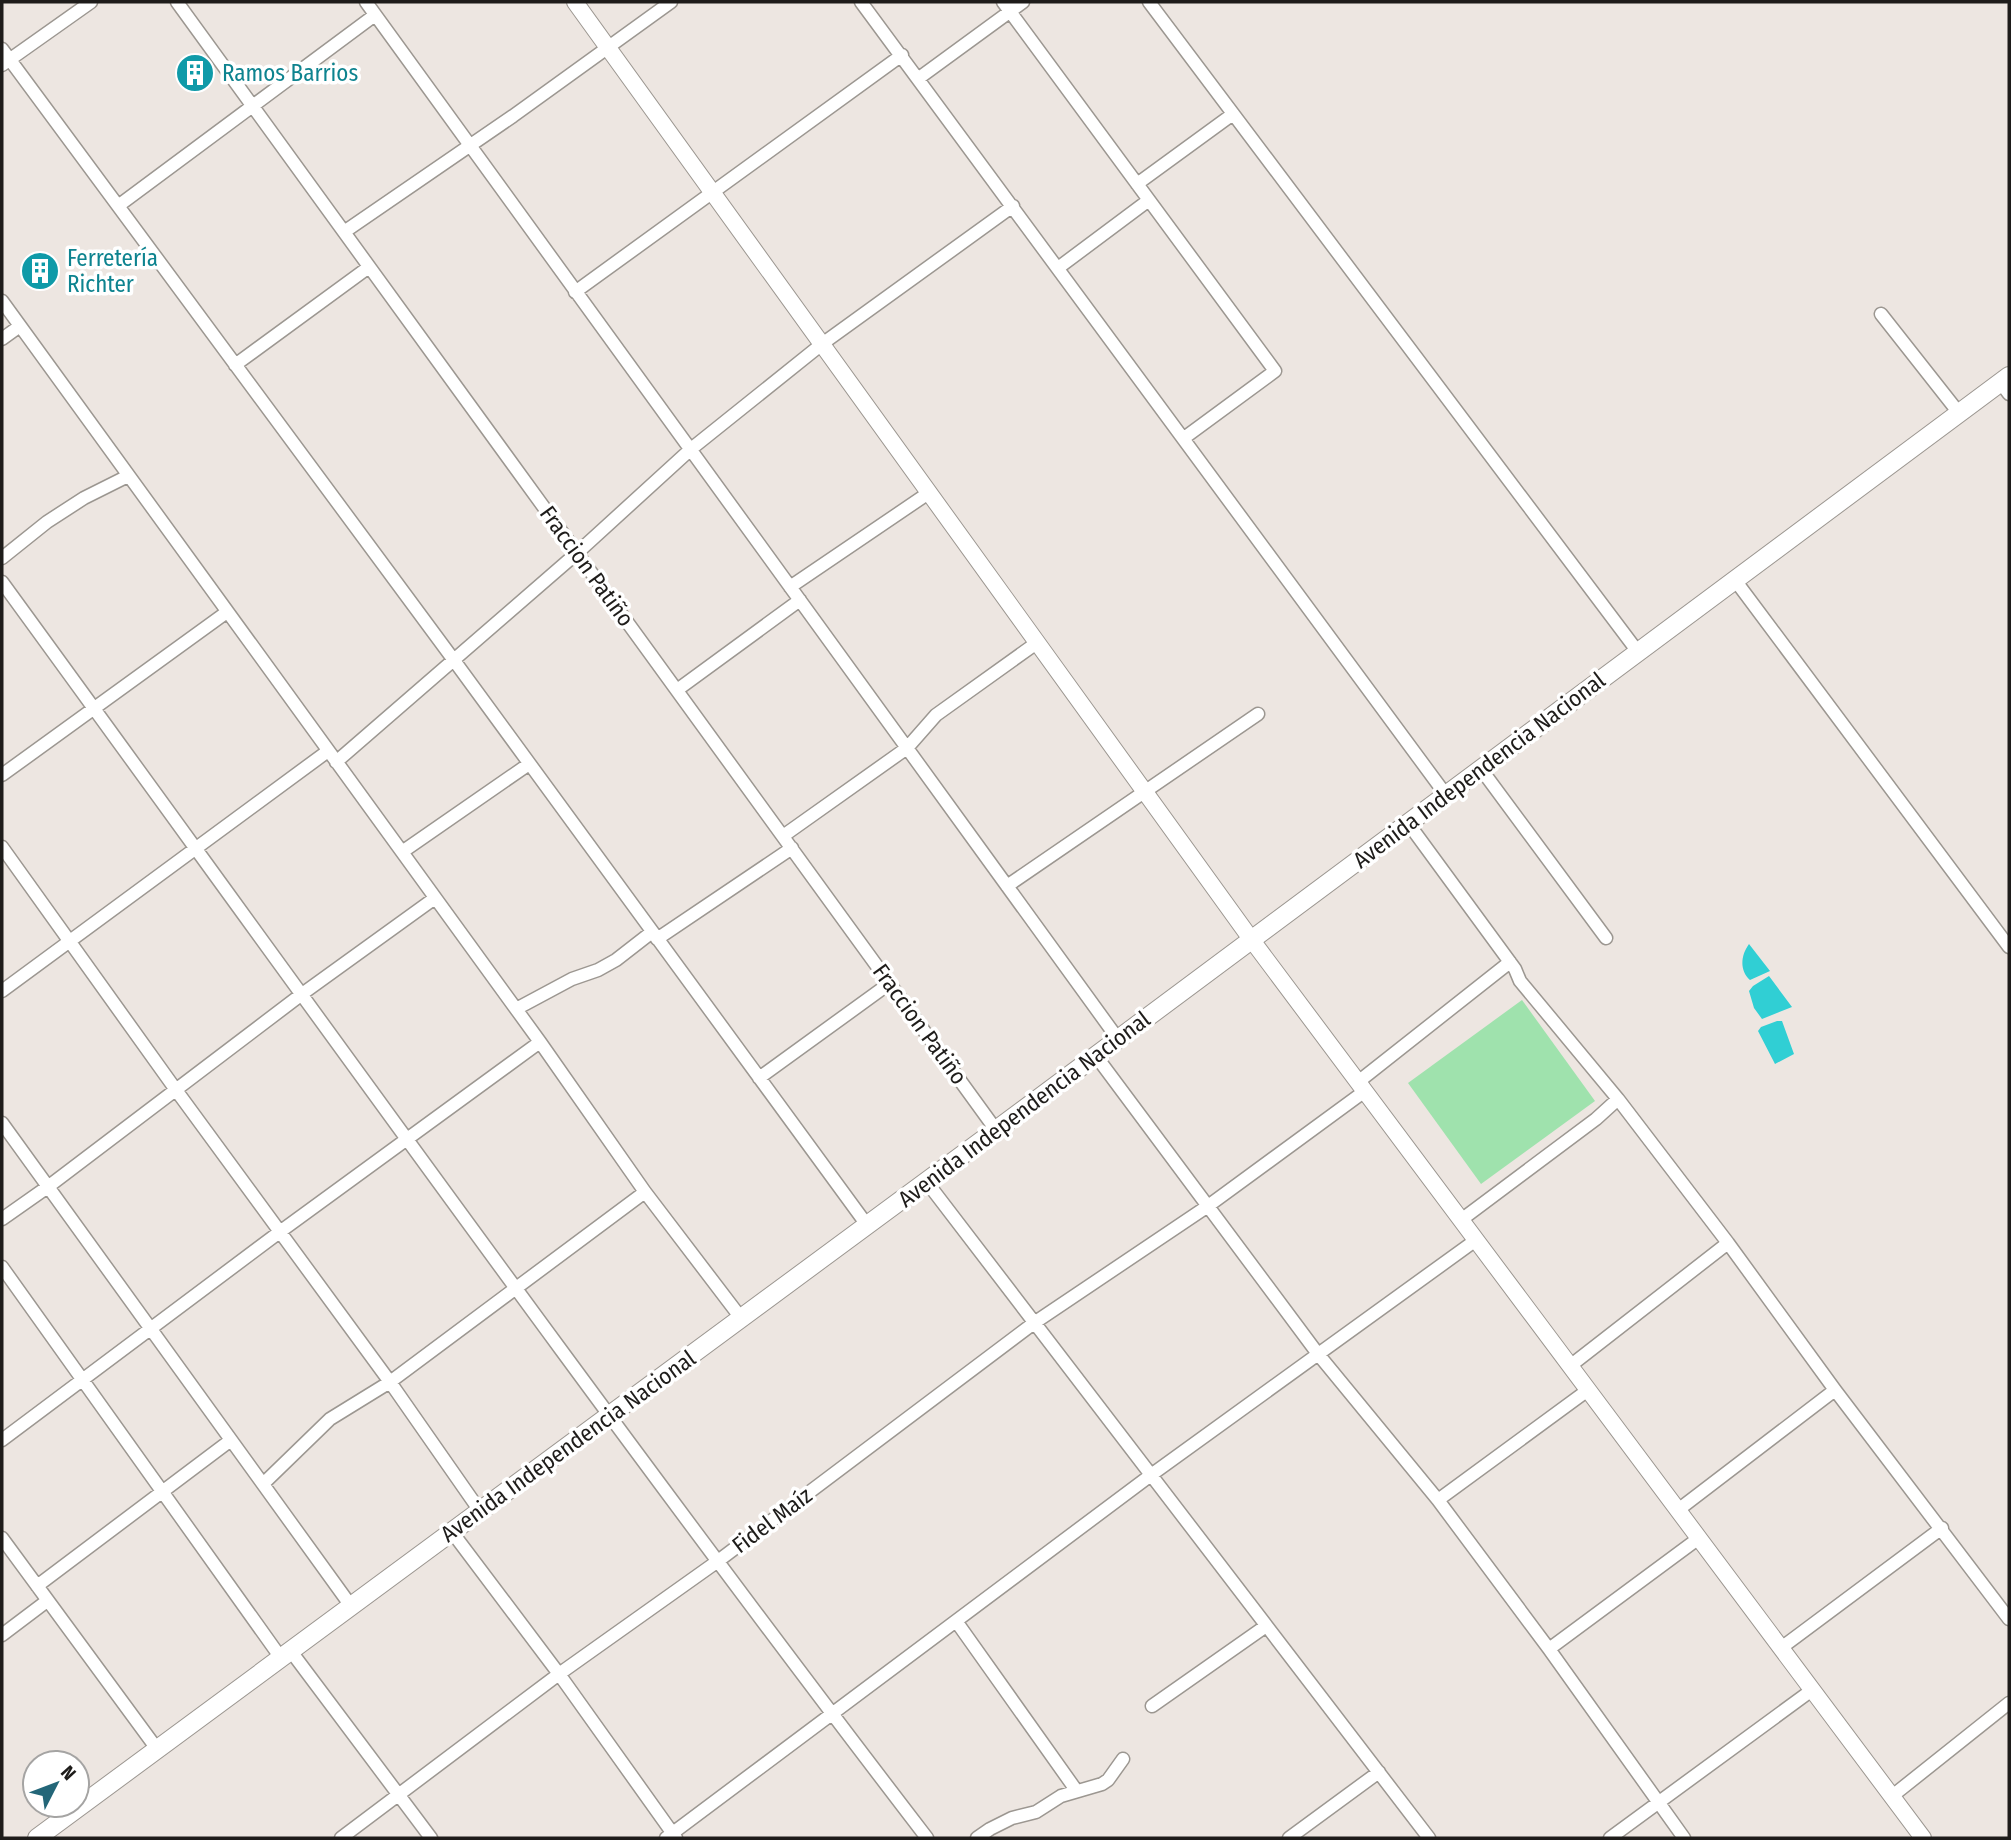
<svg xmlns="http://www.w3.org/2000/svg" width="2011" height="1840" viewBox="0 0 2011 1840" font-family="'Fira Sans Condensed',sans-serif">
<rect width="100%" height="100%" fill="#ede6e1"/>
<path fill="#9fe2ad" d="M 1522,1000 L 1595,1101 L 1481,1184 L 1408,1083 Z"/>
<path fill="#30cfd4" d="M 1749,944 L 1770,971 L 1750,980 C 1739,970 1741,955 1749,944 Z
M 1769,976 L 1792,1007 L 1762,1019 L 1754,1008 L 1749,991 L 1753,986 Z
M 1777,1021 L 1782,1021 L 1794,1054 L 1775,1064 L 1758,1031 L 1761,1027 Z"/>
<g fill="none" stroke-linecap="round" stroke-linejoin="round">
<defs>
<path id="minor" d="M 177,2 L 996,1130
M 366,2 L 1118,1039
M 861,2 L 1446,795
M 1003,2 L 1275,371 L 1184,438
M 1149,2 L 1638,652
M 2,49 L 453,659 L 867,1225
M 2,65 L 91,2
M 919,78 L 1023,2
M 1137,184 L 1233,114
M 118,206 L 375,15
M 344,232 L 513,116 L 671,2
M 1058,268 L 1149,200
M 575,292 L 902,55
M 2,301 L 540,1042 L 645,1192 L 741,1318
M 1881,314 L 1959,413
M 2,339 L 20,326
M 235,365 L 369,267
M 2000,382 L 2009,394
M 2,558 L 47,522 L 84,498 L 128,476
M 1735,580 L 2009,947
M 2,582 C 308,1002 610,1425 927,1838
M 790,587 L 930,492
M 677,690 L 800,600
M 336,762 L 577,553 L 691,449 L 822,344 L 1013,206
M 1481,769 L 1606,938
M 2,775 L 227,612
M 1408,823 L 1515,969 L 1520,981 L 1618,1099 L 1728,1243 L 1835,1390 L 2009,1619
M 783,836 L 907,748 L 936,715 L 1038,642
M 2,847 L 176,1090 L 390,1382 L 480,1511
M 402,852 L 529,764
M 1007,886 L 1258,714
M 657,939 L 792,848
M 2,991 L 328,751
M 516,1009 L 572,979 L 598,970 L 616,960 L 652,932
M 1096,1056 L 1318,1354 L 1438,1500 L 1549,1649 L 1684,1838
M 759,1078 L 890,983
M 1358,1082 L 1510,962
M 2,1123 L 351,1606
M 926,1181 L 1429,1838
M 2,1219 L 49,1186 L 302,994 L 435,898
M 1461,1220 L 1596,1119 L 1618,1099
M 2,1267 L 281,1658
M 1570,1366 L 1728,1243
M 2,1440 L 281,1231 L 540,1042
M 263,1484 L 330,1419 L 390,1382 L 645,1192
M 1438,1500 L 1588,1390
M 1678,1510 L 1835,1390
M 452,1532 L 559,1674 L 676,1838
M 2,1538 L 157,1749
M 37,1586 L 231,1440
M 956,1621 L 1076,1790
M 2,1635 L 47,1601
M 1781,1648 L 1942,1528
M 1549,1649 L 1699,1538
M 290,1650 L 431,1838
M 1152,1706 L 1266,1626
M 1891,1797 L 2009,1703
M 341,1838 L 559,1674 L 718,1561 L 1034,1323 L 1208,1206 L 1365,1091
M 666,1838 L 1151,1475 L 1476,1240
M 977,1838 L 990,1829 L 1012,1818 L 1036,1812 L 1061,1796 L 1102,1784 L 1108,1780 L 1123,1759
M 1289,1838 L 1379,1772
M 1610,1838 L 1812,1690"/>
<path id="tertiary" d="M 575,2 L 1251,939 L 1923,1838"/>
<path id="secondary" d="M 37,1838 L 996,1130 L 2009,376"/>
</defs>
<use href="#minor" stroke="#9c9791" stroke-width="15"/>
<use href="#tertiary" stroke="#9c9791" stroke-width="18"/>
<use href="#secondary" stroke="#9c9791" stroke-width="20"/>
<use href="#minor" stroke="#fff" stroke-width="12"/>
<use href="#tertiary" stroke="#fff" stroke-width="16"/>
<use href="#secondary" stroke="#fff" stroke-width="18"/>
</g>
<defs>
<symbol id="building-disc" viewBox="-11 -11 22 22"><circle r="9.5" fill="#0f9aa8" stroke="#fff"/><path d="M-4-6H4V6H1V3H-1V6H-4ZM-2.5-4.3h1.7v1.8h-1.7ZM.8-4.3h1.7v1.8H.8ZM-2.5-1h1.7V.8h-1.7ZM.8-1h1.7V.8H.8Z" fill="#fff"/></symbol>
</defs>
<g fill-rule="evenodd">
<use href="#building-disc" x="173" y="51" width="44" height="44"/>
<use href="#building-disc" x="18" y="249" width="44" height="44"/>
</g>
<g text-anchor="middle" stroke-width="7" stroke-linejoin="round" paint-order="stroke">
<g font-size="23" fill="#0d838f" stroke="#fff" text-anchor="start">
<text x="222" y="81">Ramos Barrios</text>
<text x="67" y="266">Ferretería<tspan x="67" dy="26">Richter</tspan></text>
</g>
<g font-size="23" fill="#1e1c1a" stroke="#fff">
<text transform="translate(587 566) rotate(54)" y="8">Fraccion Patiño</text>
<text transform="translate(1479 770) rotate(-37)" y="8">Avenida Independencia Nacional</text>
<text transform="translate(920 1024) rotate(54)" y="8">Fraccion Patiño</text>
<text transform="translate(1024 1109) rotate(-37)" y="8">Avenida Independencia Nacional</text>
<text transform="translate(568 1446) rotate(-36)" y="8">Avenida Independencia Nacional</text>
<text transform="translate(772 1520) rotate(-37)" y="8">Fidel Maíz</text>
</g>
</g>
<rect width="2011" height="1840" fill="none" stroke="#1e1c1a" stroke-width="7"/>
<g transform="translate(56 1784) rotate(48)"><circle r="33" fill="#ffffff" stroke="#a5a4a3" stroke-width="2"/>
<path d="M0-5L12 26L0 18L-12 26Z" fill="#236678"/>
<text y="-10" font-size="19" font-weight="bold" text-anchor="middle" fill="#1e1c1a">N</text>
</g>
</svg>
